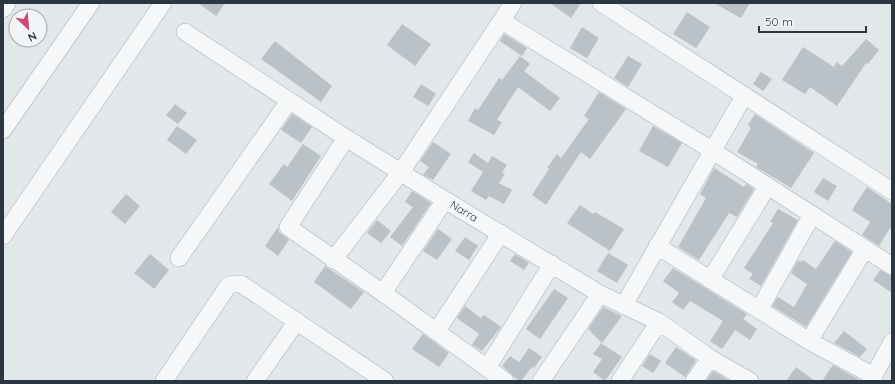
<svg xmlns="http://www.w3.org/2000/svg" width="895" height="384" viewBox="0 0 895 384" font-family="Quicksand,sans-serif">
<rect width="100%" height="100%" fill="#e2e7ea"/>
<path fill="#bac1c7" d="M 198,3 L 225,3 L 216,16 Z
M 550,3 L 581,3 L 571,18 Z
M 714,3 L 750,3 L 741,18 Z
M 687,12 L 710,27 L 696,48 L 673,34 Z
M 402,24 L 431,44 L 415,66 L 387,45 Z
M 582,27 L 599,38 L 587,58 L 570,48 Z
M 504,34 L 527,48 L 522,56 L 500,41 Z
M 866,39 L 879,50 L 868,64 L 866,63 L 837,106 L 810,87 L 805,94 L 782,80 L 803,47 L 834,67 L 836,62 L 842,66 Z
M 275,41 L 332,86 L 321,102 L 261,59 Z
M 520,56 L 530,64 L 524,71 L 560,98 L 550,111 L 518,87 L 497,120 L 502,122 L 494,135 L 468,121 L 475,108 L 478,110 L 499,78 L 502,80 Z
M 628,56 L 642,64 L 628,87 L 614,78 Z
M 761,72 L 772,79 L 763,91 L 753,84 Z
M 421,84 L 436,94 L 428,106 L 413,97 Z
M 599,92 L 626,109 L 590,159 L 581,152 L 546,205 L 532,195 L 549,169 L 547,168 L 557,154 L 561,158 L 589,119 L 584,116 Z
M 175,104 L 187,113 L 178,124 L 166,115 Z
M 292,114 L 312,127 L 301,143 L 281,130 Z
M 755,114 L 814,153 L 791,188 L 756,167 L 758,164 L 737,152 L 751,128 L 748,125 Z
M 177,126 L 197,140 L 186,154 L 167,140 Z
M 653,126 L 682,143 L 668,167 L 639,151 Z
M 433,142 L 451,154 L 433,180 L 423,175 L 429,167 L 420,161 Z
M 303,144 L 321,156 L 292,201 L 269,184 L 284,164 L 287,167 Z
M 474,153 L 488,163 L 492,156 L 507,165 L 502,172 L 505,174 L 499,183 L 497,182 L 512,190 L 504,204 L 489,196 L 486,200 L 471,191 L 483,172 L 468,162 Z
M 714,168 L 744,187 L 746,184 L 754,189 L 737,217 L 729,213 L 699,260 L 678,247 L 706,198 L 700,194 Z
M 823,178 L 837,186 L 828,201 L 814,192 Z
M 867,187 L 892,204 L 892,225 L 879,246 L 862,235 L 870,222 L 852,210 Z
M 412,191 L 431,203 L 402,246 L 390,237 L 413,207 L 405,202 Z
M 126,194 L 140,206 L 125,224 L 111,212 Z
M 580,205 L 593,214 L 595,212 L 624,229 L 610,251 L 567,223 Z
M 778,209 L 798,220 L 761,286 L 749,279 L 753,274 L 744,268 L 773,223 L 770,222 Z
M 377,220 L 391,231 L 381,243 L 367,233 Z
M 278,227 L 279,232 L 289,240 L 278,256 L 265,246 Z
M 438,229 L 452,239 L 437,260 L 423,251 Z
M 465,237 L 478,246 L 469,260 L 455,251 Z
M 835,241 L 852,252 L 806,327 L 772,306 L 778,297 L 794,307 L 807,284 L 791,273 L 798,260 L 801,262 L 803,260 L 816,269 Z
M 608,253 L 628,265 L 617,283 L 597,271 Z
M 150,254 L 169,270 L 154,289 L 134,273 Z
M 515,254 L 529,263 L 524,270 L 510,261 Z
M 325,266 L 364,292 L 351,309 L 314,282 Z
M 673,268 L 747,314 L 743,319 L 757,329 L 750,340 L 735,330 L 722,349 L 710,341 L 723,321 L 690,301 L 683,310 L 672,302 L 679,293 L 663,281 Z
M 880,270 L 892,276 L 892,293 L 873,280 Z
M 554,289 L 568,298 L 540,339 L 526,329 Z
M 465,306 L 481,318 L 484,315 L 501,327 L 482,351 L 472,345 L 479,334 L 457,318 Z
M 603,307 L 622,316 L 602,343 L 588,329 Z
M 844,331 L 867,349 L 860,357 L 834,343 Z
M 423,334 L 449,353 L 439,367 L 412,349 Z
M 601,343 L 622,357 L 605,381 L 593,372 L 602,359 L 593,354 Z
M 676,347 L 696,360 L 685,377 L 665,363 Z
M 529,348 L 542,357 L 534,368 L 532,367 L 521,381 L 519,381 L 502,366 L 510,356 L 519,362 Z
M 650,354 L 661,361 L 653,373 L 642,366 Z
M 833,365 L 856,378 L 861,381 L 822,381 Z
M 796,367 L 815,381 L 786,381 Z
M 713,371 L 730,381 L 706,381 Z"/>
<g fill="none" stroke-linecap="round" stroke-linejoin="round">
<defs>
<path id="minor" d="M 601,3 L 892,191
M 3,9 L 7,3
M 502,21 L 713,151 L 892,266
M 185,32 L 346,138 L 445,200 L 600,294 L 659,322 L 710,358 L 750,381
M 3,130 L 91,3
M 346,138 L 288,227 L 383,293 L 505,381
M 3,236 L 163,3
M 657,246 L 809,341 L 874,376
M 179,258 L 289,101
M 333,260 L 401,172 L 513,3
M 710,280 L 767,187
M 383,293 L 445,200
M 624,305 L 744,96
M 759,310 L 812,215
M 436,332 L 501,233
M 809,341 L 865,249
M 487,368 L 552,264
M 164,381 L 228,286 L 233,284 L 241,284 L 385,381
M 255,381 L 297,321
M 541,381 L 600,294
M 620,381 L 659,322
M 694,381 L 710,358
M 871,381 L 892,342"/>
</defs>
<use href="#minor" stroke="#a7afb4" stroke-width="18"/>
<use href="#minor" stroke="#f5f7f9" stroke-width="17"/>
</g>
<g text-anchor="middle" stroke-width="3.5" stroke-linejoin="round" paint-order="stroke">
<g font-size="11" fill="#2a3742" stroke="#f2f5f8">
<text transform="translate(464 211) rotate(31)" y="4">Narra</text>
</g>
</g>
<rect width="895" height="384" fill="none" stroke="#2a3742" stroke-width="8"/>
<g transform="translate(28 28) rotate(154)"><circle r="19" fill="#f2f5f8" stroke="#a2a9af"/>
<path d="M0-3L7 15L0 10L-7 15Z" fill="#cd4a75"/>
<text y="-6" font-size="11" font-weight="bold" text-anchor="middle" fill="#2a3742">N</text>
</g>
<path d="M759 26v6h107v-6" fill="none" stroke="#2a3742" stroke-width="2"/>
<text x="765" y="26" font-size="12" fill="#2a3742" stroke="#f2f5f8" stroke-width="3" paint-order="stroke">50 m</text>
</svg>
